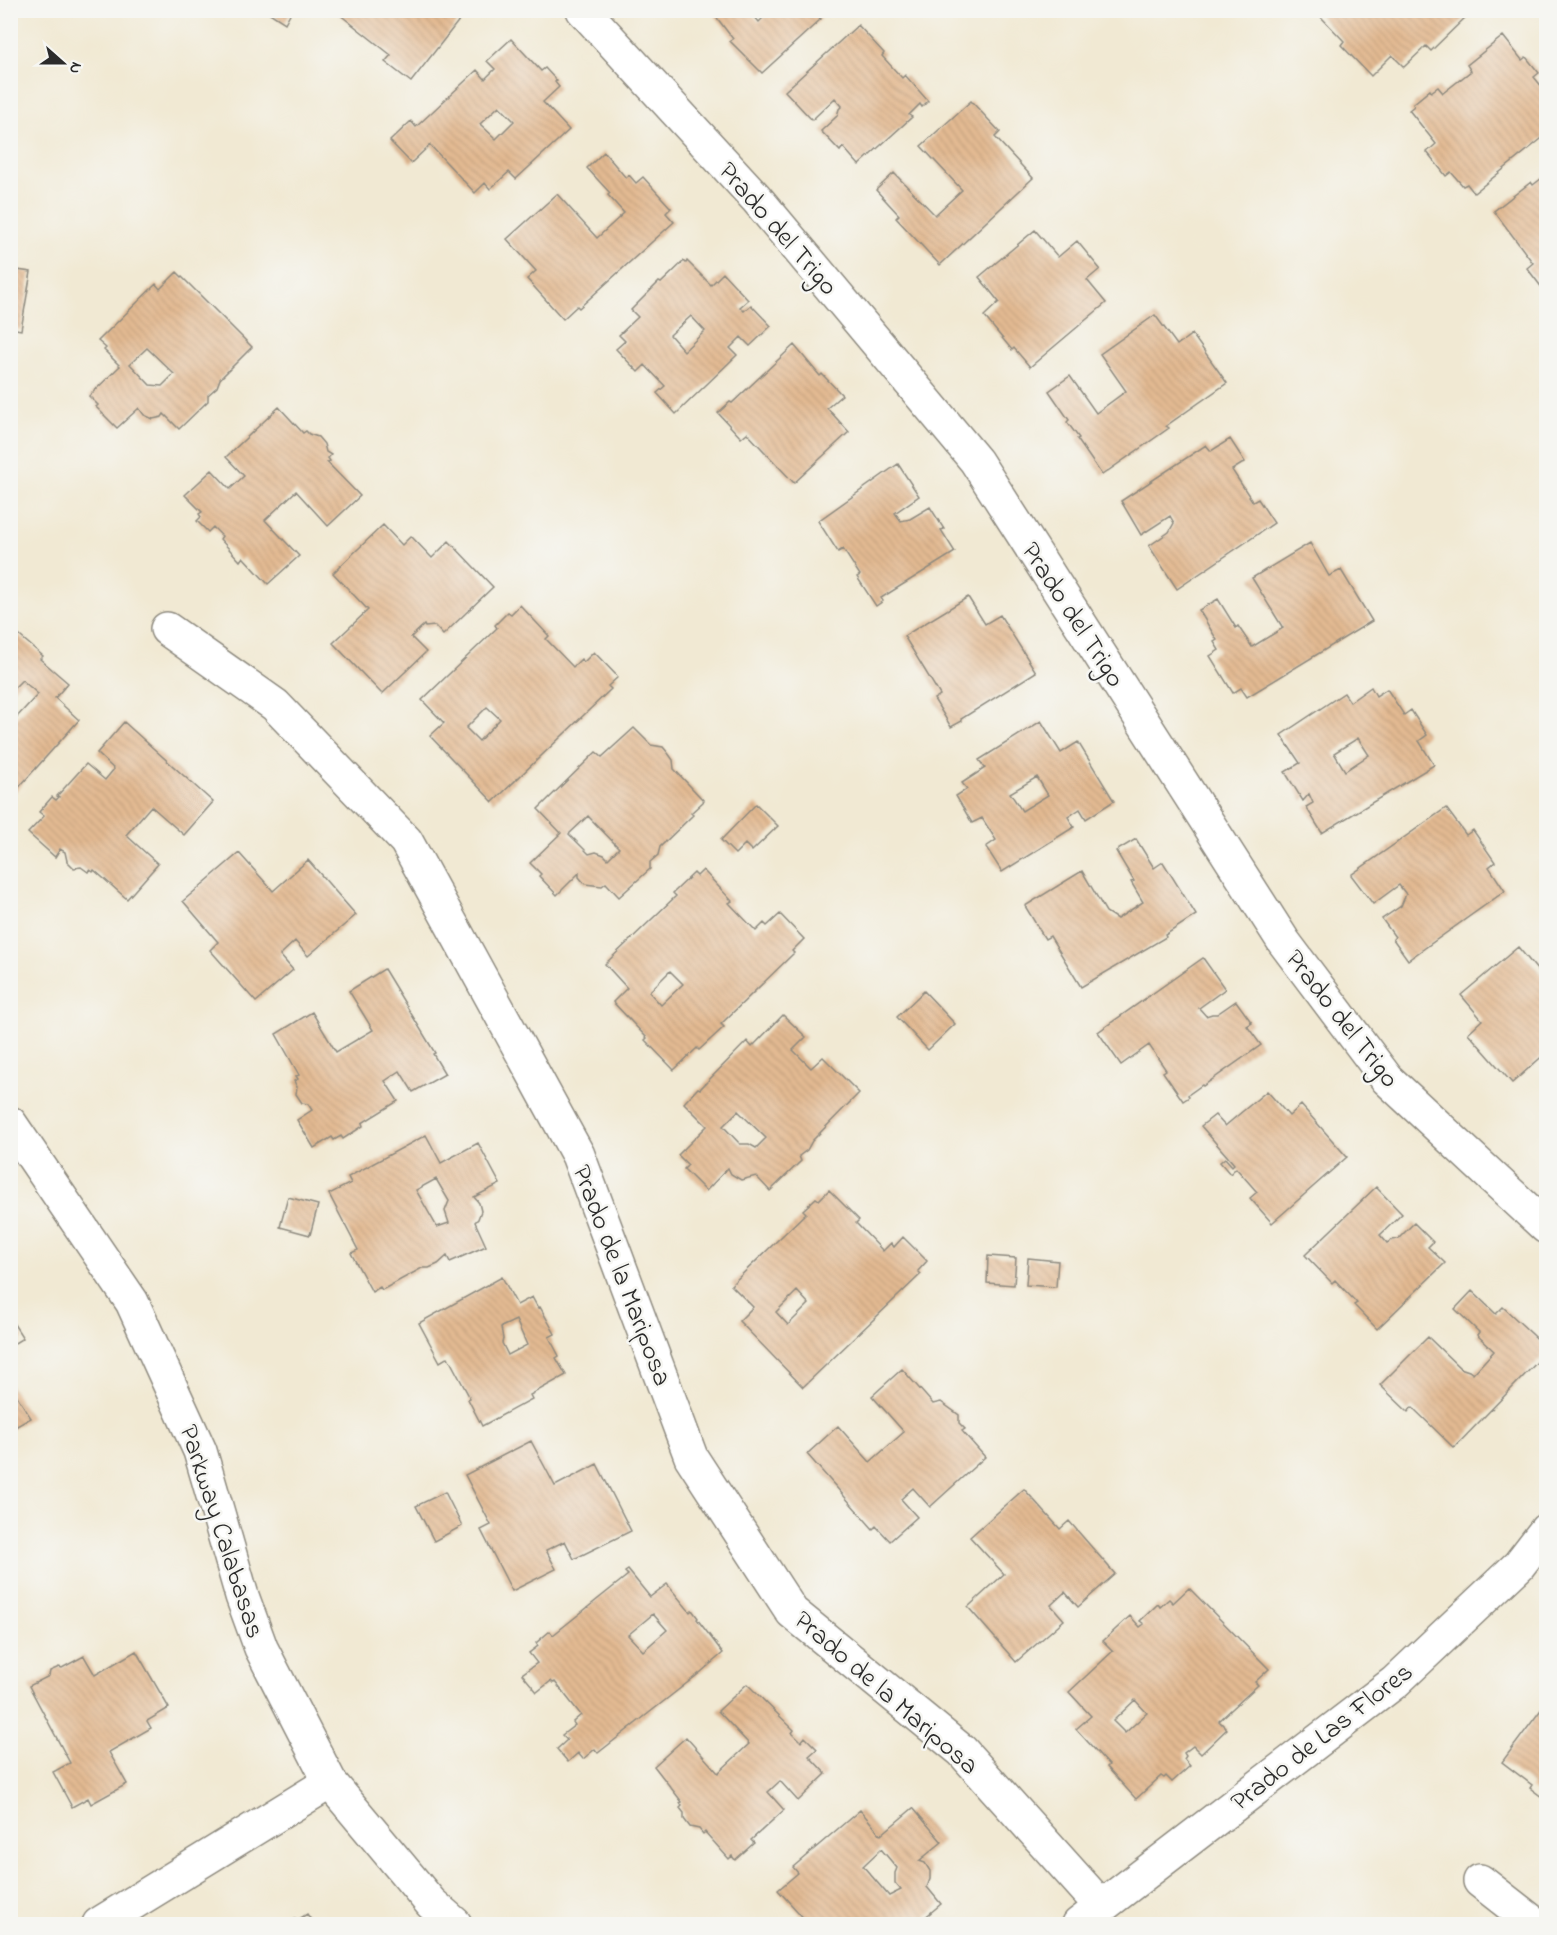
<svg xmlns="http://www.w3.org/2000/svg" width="1557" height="1935" viewBox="0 0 1557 1935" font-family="'Indie Flower',sans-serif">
<defs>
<pattern id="building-back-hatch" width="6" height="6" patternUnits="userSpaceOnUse" patternTransform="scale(1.5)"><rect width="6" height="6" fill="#e3ba92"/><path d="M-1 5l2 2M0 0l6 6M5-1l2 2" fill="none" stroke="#c3a07e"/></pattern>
</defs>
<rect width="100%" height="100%" fill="#f6f6f2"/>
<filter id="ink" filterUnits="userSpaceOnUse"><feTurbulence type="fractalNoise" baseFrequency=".0167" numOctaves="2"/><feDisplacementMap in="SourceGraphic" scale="12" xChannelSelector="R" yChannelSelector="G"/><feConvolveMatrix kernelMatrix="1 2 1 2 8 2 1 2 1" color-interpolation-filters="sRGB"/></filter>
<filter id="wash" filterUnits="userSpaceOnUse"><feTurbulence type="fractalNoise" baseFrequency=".008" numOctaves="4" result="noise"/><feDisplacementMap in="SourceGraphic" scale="24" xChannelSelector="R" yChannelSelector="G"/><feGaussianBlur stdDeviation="1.35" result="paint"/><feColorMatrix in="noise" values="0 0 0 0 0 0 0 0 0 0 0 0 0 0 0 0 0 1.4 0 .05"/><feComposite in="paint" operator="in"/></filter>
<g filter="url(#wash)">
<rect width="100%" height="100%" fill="#f1e9d3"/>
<g id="blocks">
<path fill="url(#building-back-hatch)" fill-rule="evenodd" d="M 265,10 L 292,10 L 285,23 Z
M 334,10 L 467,10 L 411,82 L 385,62 L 391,55 Z
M 711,10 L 749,10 L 759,22 L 771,10 L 827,10 L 819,18 L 821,19 L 762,73 L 730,41 L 733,39 Z
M 1325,10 L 1469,10 L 1471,12 L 1431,51 L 1426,46 L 1404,67 L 1392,55 L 1371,76 L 1341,45 L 1344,41 L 1320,16 Z
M 858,25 L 884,53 L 882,56 L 902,78 L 905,75 L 928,101 L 922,107 L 920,104 L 909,115 L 912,117 L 859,165 L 843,147 L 840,151 L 821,131 L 837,116 L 839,109 L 842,106 L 835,98 L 812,120 L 785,91 Z
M 1503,36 L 1522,60 L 1526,57 L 1539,73 L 1534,77 L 1543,88 L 1546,86 L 1546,135 L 1474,193 L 1467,184 L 1463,186 L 1451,172 L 1446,176 L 1427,152 L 1436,144 L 1409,110 L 1414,106 L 1413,104 L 1430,90 L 1431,92 L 1438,87 L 1443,93 L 1471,71 L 1467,65 Z
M 511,39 L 541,71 L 545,68 L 557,81 L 555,82 L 559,87 L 543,102 L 569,130 L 516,179 L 509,172 L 490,189 L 485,183 L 475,193 L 430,145 L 411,163 L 390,141 L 411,121 L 416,127 L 477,70 L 485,79 L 495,69 L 487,61 ZM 499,106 L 514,121 L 496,139 L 480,124 Z
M 971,101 L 1000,132 L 995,137 L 1033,178 L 940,265 L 896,218 L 899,215 L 876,190 L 894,173 L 935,215 L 962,190 L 921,146 Z
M 604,152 L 626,178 L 629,175 L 636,183 L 643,177 L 671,208 L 666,213 L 674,222 L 579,308 L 577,306 L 563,319 L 527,279 L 536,271 L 507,239 L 557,194 L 597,238 L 624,213 L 608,195 L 610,193 L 587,168 Z
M 1546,175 L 1546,293 L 1527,268 L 1533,263 L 1494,211 L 1531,182 L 1533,185 Z
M 1035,230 L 1058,257 L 1077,241 L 1100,269 L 1087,280 L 1106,303 L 1030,367 L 1014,348 L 1012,350 L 984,316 L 999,302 L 979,277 Z
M 684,261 L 686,263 L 687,261 L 711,285 L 723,273 L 748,300 L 740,307 L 744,311 L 751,305 L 771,326 L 750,346 L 741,337 L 730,348 L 737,355 L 676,414 L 657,393 L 665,386 L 645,365 L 638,372 L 616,349 L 625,341 L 619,335 L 638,317 L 631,310 L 659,282 L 661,283 ZM 691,316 L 705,331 L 684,351 L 670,335 Z
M 10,269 L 31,272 L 21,330 L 10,328 Z
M 177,272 L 252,347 L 220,379 L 217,387 L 208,395 L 208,401 L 179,429 L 164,414 L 162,417 L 153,419 L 144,415 L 139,408 L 117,428 L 96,407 L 98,405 L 89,396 L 120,366 L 104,350 L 106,348 L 98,341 L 156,284 L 160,289 ZM 147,348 L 174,374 L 162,386 L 150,385 L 130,364 Z
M 1155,315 L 1177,345 L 1192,334 L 1227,383 L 1166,426 L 1169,428 L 1102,475 L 1077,439 L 1079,438 L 1067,422 L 1069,420 L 1049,391 L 1070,376 L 1096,413 L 1126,391 L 1100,354 Z
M 794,345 L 820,376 L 822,374 L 842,395 L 827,408 L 849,432 L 794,483 L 747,433 L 741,438 L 718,413 L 730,402 L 732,403 Z
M 279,407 L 303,433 L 306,431 L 309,434 L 318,437 L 324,444 L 326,452 L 331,455 L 328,458 L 330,461 L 327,462 L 360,496 L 328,526 L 296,491 L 265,520 L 299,556 L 268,584 L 243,557 L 240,561 L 220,539 L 222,536 L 213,527 L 208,532 L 197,521 L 201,517 L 199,514 L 202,512 L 185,495 L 212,470 L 230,489 L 244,476 L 226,457 Z
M 1230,439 L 1245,462 L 1232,470 L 1253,502 L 1258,499 L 1274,523 L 1177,589 L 1149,546 L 1169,532 L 1174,523 L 1170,516 L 1141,535 L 1121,501 L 1206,445 L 1211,451 Z
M 898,464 L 919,496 L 895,513 L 901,521 L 910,519 L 930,507 L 944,529 L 941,530 L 955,552 L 881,598 L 883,601 L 876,606 L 857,577 L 860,575 L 843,549 L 838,552 L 818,521 Z
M 383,525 L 402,545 L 411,536 L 432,558 L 449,541 L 493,587 L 443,635 L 435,626 L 425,627 L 424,625 L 411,637 L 426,652 L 382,694 L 333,643 L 368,610 L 333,573 Z
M 1310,543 L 1329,576 L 1341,570 L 1372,621 L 1247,697 L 1241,688 L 1233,693 L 1210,656 L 1219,650 L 1214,642 L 1217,640 L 1199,610 L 1218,599 L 1236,628 L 1238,626 L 1252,647 L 1283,628 L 1252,578 Z
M 968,597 L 985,624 L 1000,615 L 1036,672 L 961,719 L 962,721 L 951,727 L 934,699 L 940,695 L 904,636 Z
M 520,605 L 549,636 L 546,639 L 573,667 L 581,659 L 584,662 L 594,652 L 618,677 L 608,686 L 611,689 L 493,802 L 430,736 L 444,723 L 422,700 L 497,628 L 495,625 L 508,612 L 511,614 ZM 487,707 L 500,719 L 479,741 L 466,728 Z
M 10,631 L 14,631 L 43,656 L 40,659 L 68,683 L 55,698 L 79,720 L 12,795 L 15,797 L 10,802 L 10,714 L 15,719 L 38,694 L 22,680 L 10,692 Z
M 1371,687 L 1376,696 L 1387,689 L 1404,715 L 1411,710 L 1427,735 L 1419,741 L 1434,765 L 1322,833 L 1306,807 L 1313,803 L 1309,794 L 1303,801 L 1285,772 L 1300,763 L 1281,735 L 1344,693 L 1350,702 ZM 1358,738 L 1369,755 L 1345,771 L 1334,753 Z
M 1041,721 L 1061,753 L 1078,742 L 1114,801 L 1086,819 L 1080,809 L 1068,817 L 1074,827 L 1002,872 L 986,847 L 996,840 L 982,818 L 972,823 L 956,796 L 967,789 L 962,783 L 985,768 L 979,760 ZM 1037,777 L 1048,795 L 1022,811 L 1010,793 Z
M 124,722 L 213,802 L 184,835 L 151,806 L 126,835 L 158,864 L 127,899 L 94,870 L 93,872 L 90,870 L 88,872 L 81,867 L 74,868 L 67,861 L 65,852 L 60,849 L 55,857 L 28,833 L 44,816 L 39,812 L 52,797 L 56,800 L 59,797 L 57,796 L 86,764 L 105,780 L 114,769 L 97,753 Z
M 634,728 L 651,745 L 663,747 L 668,753 L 673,760 L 674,769 L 704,801 L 691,813 L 693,815 L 660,847 L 658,855 L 650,862 L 650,869 L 619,897 L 606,883 L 602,886 L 585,884 L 579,877 L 579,873 L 557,895 L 539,876 L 541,874 L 530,863 L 561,833 L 538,809 L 596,752 L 602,757 ZM 588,816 L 619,848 L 608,859 L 604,855 L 596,852 L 589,854 L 569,834 Z
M 756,804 L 778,826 L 752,851 L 745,844 L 735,854 L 721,840 Z
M 1446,808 L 1466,835 L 1473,830 L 1495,862 L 1489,867 L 1505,891 L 1408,960 L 1393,939 L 1395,937 L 1382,919 L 1401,906 L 1406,894 L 1399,885 L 1373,904 L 1351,875 Z
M 1136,839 L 1154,868 L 1163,862 L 1196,915 L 1165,935 L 1166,937 L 1081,987 L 1050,936 L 1045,939 L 1025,906 L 1082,871 L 1106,912 L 1117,919 L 1143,902 L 1131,882 L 1134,881 L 1116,851 Z
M 239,853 L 273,891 L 308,860 L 356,915 L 308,956 L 295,941 L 280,955 L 293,970 L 256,1002 L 210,950 L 218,942 L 183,901 Z
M 703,870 L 732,901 L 729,903 L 756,931 L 764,923 L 767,926 L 780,914 L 804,939 L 792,951 L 794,953 L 721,1024 L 724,1027 L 699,1050 L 697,1048 L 674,1070 L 645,1040 L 647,1038 L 613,1002 L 627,988 L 605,964 L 676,896 L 673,893 L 694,873 L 697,876 ZM 670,971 L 683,984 L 661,1005 L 649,992 Z
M 1518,947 L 1544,978 L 1546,975 L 1546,1053 L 1512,1083 L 1468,1033 L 1482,1020 L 1461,995 Z
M 1203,958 L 1225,989 L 1199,1008 L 1206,1016 L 1212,1014 L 1217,1014 L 1236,1001 L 1252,1023 L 1247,1026 L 1261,1045 L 1203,1086 L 1202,1085 L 1188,1095 L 1189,1097 L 1183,1101 L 1163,1072 L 1166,1070 L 1149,1045 L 1121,1065 L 1098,1032 Z
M 384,969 L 435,1053 L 433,1054 L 445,1074 L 413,1092 L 400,1071 L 385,1081 L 398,1101 L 362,1123 L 363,1126 L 343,1139 L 341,1136 L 334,1140 L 332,1137 L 314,1148 L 297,1120 L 312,1110 L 308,1104 L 302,1103 L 296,1094 L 297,1087 L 294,1081 L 298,1079 L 296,1076 L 299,1075 L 276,1034 L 312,1012 L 336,1052 L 373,1030 L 349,991 Z
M 924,991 L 955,1024 L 928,1050 L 897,1017 Z
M 783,1015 L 806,1037 L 793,1050 L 811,1068 L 823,1057 L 859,1093 L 812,1141 L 807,1150 L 799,1156 L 801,1161 L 770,1191 L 756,1176 L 741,1180 L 731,1174 L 728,1168 L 706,1191 L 684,1169 L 688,1165 L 678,1155 L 707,1126 L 684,1103 L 698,1088 L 700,1089 L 747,1041 L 752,1047 ZM 738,1111 L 766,1138 L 756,1148 L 749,1144 L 740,1144 L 723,1126 Z
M 1267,1091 L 1289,1116 L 1301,1105 L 1347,1157 L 1272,1223 L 1250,1198 L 1257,1192 L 1236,1168 L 1230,1174 L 1220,1162 L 1225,1158 L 1232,1166 L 1234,1164 L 1201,1126 L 1215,1115 L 1225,1126 Z
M 426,1135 L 441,1163 L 478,1143 L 500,1184 L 474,1197 L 479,1203 L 481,1211 L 478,1219 L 475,1222 L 486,1246 L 450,1262 L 447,1256 L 438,1264 L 429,1268 L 422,1268 L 382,1290 L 380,1287 L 372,1292 L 351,1253 L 358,1250 L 329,1194 L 351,1183 L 348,1177 ZM 436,1179 L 449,1201 L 445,1211 L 449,1223 L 437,1227 L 416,1190 Z
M 1376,1187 L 1402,1214 L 1380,1235 L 1387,1243 L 1392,1240 L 1398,1239 L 1414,1223 L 1433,1242 L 1428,1247 L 1445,1263 L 1377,1329 L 1354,1305 L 1357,1303 L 1335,1280 L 1332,1283 L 1305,1255 Z
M 829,1190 L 859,1220 L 856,1223 L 883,1251 L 891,1243 L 894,1247 L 903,1237 L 927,1261 L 918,1271 L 921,1274 L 803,1387 L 739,1321 L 753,1307 L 731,1285 L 806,1213 L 803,1210 L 816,1198 L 819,1200 ZM 797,1291 L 809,1304 L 788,1325 L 776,1312 Z
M 288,1197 L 318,1205 L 310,1235 L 280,1227 Z
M 988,1256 L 1016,1258 L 1014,1285 L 987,1283 Z
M 1028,1258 L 1058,1261 L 1056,1287 L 1026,1285 Z
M 502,1277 L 517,1305 L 532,1297 L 538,1308 L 540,1307 L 555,1334 L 549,1337 L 559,1356 L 556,1358 L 566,1375 L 530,1395 L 532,1399 L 482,1426 L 468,1399 L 470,1398 L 448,1357 L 440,1362 L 419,1323 ZM 516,1320 L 527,1345 L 508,1355 L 502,1343 L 503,1339 L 501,1327 Z
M 1472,1291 L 1496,1314 L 1503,1307 L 1546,1347 L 1546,1353 L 1454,1448 L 1412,1407 L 1408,1412 L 1380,1385 L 1428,1337 L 1460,1368 L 1469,1371 L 1473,1374 L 1494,1351 L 1477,1335 L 1479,1332 L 1455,1309 Z
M 10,1318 L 23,1338 L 10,1346 Z
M 902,1369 L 933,1404 L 941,1402 L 959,1415 L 959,1423 L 965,1429 L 962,1431 L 985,1457 L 930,1507 L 913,1488 L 901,1499 L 917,1517 L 890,1541 L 876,1526 L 873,1529 L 807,1454 L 838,1426 L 870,1462 L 904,1432 L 872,1396 Z
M 10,1385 L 31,1418 L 10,1430 Z
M 531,1441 L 555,1486 L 597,1464 L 631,1531 L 574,1559 L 565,1541 L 546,1550 L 556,1569 L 512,1591 L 481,1530 L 491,1525 L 465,1475 Z
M 1024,1489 L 1060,1529 L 1069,1521 L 1115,1574 L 1078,1607 L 1065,1592 L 1051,1605 L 1064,1620 L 1016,1662 L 968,1607 L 1004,1574 L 970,1537 Z
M 445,1492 L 462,1526 L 434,1541 L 416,1506 Z
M 628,1570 L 650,1597 L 667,1584 L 690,1612 L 692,1610 L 698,1618 L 697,1619 L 723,1653 L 701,1672 L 598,1753 L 595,1749 L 583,1759 L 578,1753 L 568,1762 L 557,1749 L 567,1740 L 562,1735 L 575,1725 L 573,1722 L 581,1715 L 555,1682 L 553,1683 L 551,1681 L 537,1692 L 522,1674 L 537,1663 L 529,1653 L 538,1646 L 536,1643 L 550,1631 L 553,1635 L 628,1575 L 625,1572 ZM 653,1614 L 667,1630 L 643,1651 L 628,1635 Z
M 1189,1588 L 1269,1669 L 1255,1682 L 1258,1685 L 1219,1721 L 1227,1729 L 1201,1754 L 1193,1746 L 1184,1753 L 1186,1756 L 1184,1759 L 1190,1766 L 1172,1782 L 1166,1776 L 1164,1778 L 1161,1776 L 1136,1799 L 1107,1767 L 1109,1765 L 1076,1729 L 1091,1716 L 1069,1692 L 1113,1651 L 1103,1641 L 1130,1616 L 1140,1627 L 1144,1624 L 1140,1621 L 1158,1604 L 1160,1607 L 1169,1599 L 1173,1603 ZM 1135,1700 L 1147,1713 L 1125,1733 L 1113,1721 Z
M 136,1651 L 169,1708 L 147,1721 L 151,1728 L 109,1752 L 127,1784 L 91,1804 L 88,1798 L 72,1807 L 53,1772 L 70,1763 L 29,1686 L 49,1676 L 50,1671 L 59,1667 L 62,1668 L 84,1656 L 95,1675 Z
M 747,1684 L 794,1730 L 792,1733 L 801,1742 L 805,1737 L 817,1749 L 809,1756 L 826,1774 L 798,1801 L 780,1781 L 768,1792 L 784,1810 L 751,1840 L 754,1843 L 735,1860 L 732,1856 L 729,1859 L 705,1832 L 703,1834 L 699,1829 L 690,1827 L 684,1819 L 684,1813 L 680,1808 L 682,1806 L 680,1803 L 682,1802 L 654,1766 L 686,1737 L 718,1773 L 749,1744 L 718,1711 Z
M 1546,1703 L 1546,1800 L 1530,1788 L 1532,1785 L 1502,1762 Z
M 913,1808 L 942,1842 L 919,1861 L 925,1863 L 930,1871 L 930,1879 L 927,1887 L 941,1904 L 917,1924 L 809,1924 L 778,1890 L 798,1873 L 793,1867 L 860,1810 L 881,1835 ZM 881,1849 L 897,1868 L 895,1873 L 895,1883 L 901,1890 L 889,1896 L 863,1866 Z
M 307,1914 L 314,1924 L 287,1924 L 295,1919 L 296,1921 Z"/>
</g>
</g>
<g filter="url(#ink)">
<use href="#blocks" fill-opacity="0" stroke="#8e8a7f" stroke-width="1.5"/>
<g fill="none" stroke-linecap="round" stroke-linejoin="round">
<defs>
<path id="minor" d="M 583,10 L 756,198 L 976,461 L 1284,942 L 1387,1079 L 1546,1227
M 167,629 L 275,705 L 406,841 L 578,1155 L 691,1457 L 792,1612 L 962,1751 L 1101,1906
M 1480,1881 L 1535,1924
M 99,1924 L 330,1782"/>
<path id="tertiary" d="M 10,1123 L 132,1302 L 200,1451 L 242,1596 L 261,1648 L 330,1782 L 431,1903 L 455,1924
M 1079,1924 L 1395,1682 L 1519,1565 L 1546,1530"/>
</defs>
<use href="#minor" stroke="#8e8a7f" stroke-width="36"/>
<use href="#tertiary" stroke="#8e8a7f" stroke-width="36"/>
<use href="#minor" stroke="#fff" stroke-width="33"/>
<use href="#tertiary" stroke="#fff" stroke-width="33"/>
</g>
</g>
<g text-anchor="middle" stroke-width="5" stroke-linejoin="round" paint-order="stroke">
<g font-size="27" fill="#2b2b2b" stroke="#f6f6f2">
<text transform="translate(779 228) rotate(49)" y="9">Prado del Trigo</text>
<text transform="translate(1074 614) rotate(57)" y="9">Prado del Trigo</text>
<text transform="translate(1343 1018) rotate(52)" y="9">Prado del Trigo</text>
<text transform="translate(623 1275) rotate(69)" y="9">Prado de la Mariposa</text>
<text transform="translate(223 1531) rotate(72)" y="9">Parkway Calabasas</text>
<text transform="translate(887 1692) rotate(41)" y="9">Prado de la Mariposa</text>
<text transform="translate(1321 1736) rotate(-38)" y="9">Prado de Las Flores</text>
</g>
</g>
<rect width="1557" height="1935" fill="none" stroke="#f6f6f2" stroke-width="36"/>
<g transform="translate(63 63) rotate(111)" stroke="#f6f6f2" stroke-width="4.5" paint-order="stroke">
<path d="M0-4.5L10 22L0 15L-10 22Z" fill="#2b2b2b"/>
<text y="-9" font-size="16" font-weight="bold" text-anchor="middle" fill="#2b2b2b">N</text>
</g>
</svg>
